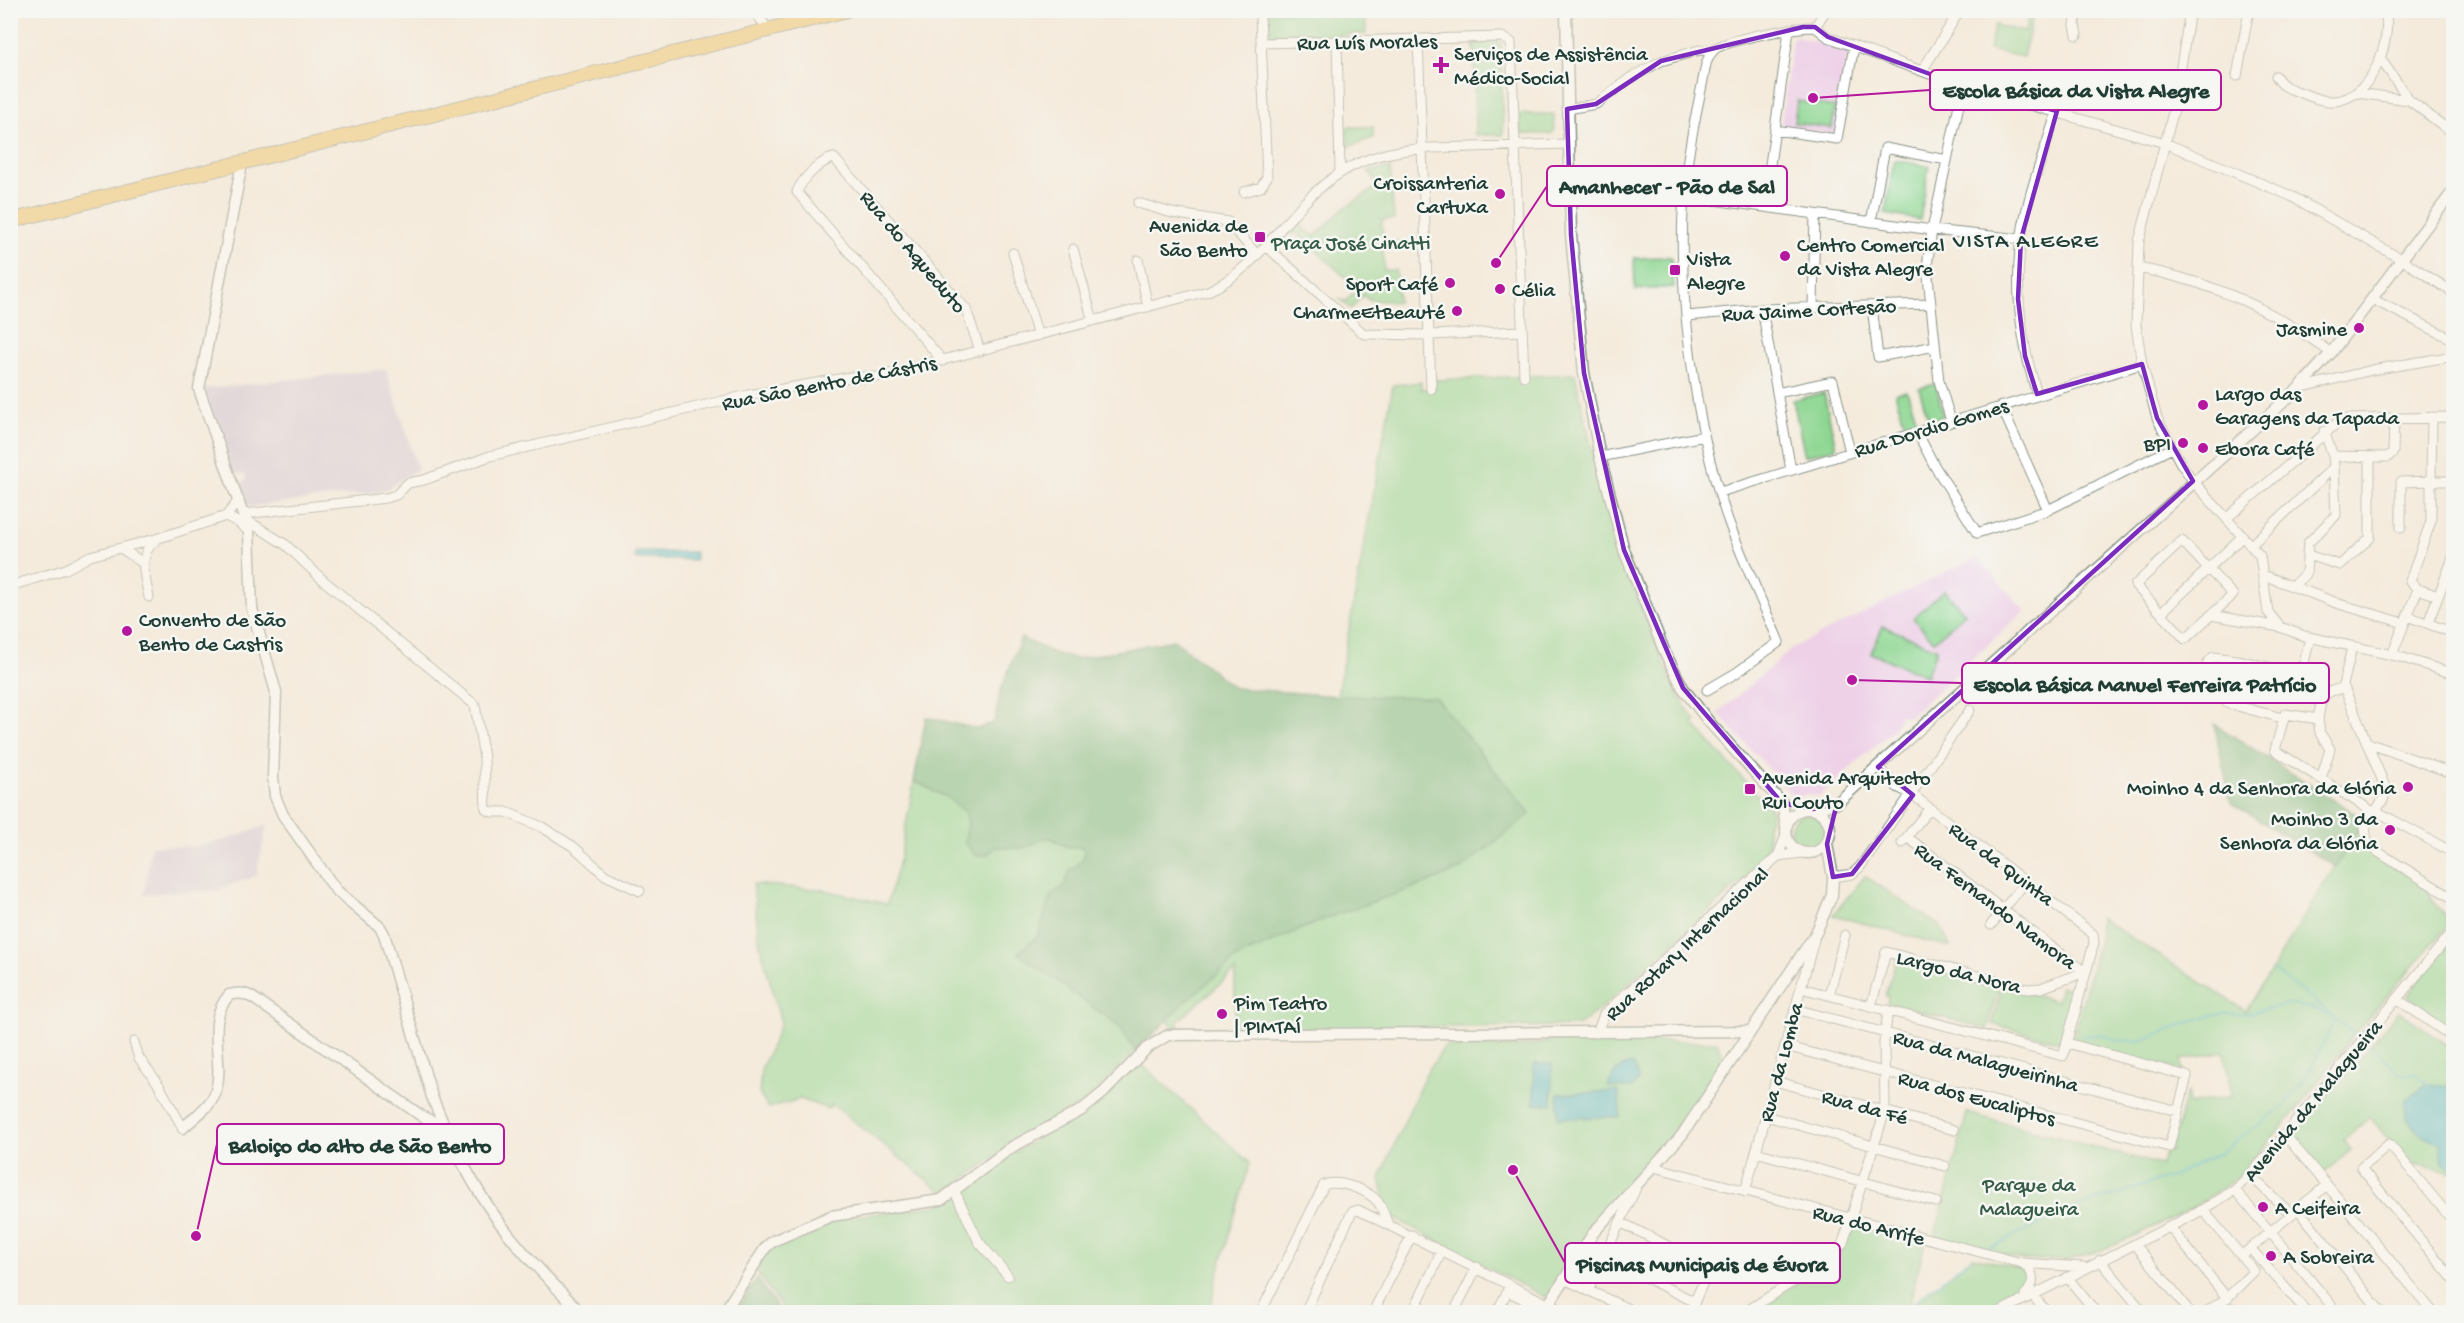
<svg xmlns="http://www.w3.org/2000/svg" width="2464" height="1323" viewBox="0 0 2464 1323" font-family="'Gochi Hand',sans-serif">
<rect width="100%" height="100%" fill="#f6f6f2"/>
<filter id="ink" filterUnits="userSpaceOnUse"><feTurbulence type="fractalNoise" baseFrequency=".0167" numOctaves="2"/><feDisplacementMap in="SourceGraphic" scale="12" xChannelSelector="R" yChannelSelector="G"/><feConvolveMatrix kernelMatrix="1 2 1 2 8 2 1 2 1" color-interpolation-filters="sRGB"/></filter>
<filter id="wash" filterUnits="userSpaceOnUse"><feTurbulence type="fractalNoise" baseFrequency=".008" numOctaves="4" result="noise"/><feDisplacementMap in="SourceGraphic" scale="24" xChannelSelector="R" yChannelSelector="G"/><feGaussianBlur stdDeviation="1.35" result="paint"/><feColorMatrix in="noise" values="0 0 0 0 0 0 0 0 0 0 0 0 0 0 0 0 0 1.4 0 .05"/><feComposite in="paint" operator="in"/></filter>
<g filter="url(#wash)">
<rect width="100%" height="100%" fill="#f4ebdc"/>
<path fill="#eed0e7" d="M 1796,37 L 1845,50 L 1848,53 L 1835,132 L 1832,134 L 1784,127 L 1781,124 L 1792,40 Z
M 1977,557 L 2025,611 L 1908,717 L 1900,714 L 1893,730 L 1819,796 L 1807,794 L 1794,797 L 1718,713 L 1794,647 Z"/>
<path fill="#ccbed3" d="M 386,369 L 418,469 L 383,491 L 246,507 L 238,486 L 246,480 L 245,475 L 232,472 L 203,389 Z
M 267,825 L 256,876 L 216,890 L 144,894 L 151,846 L 194,847 L 225,840 Z"/>
<path fill="#8ed792" stroke="#568a63" stroke-width="1.5" fill-rule="evenodd" d="M 1268,11 L 1365,11 L 1366,34 L 1270,36 Z
M 2030,11 L 2034,11 L 2023,57 L 1989,50 L 1995,25 L 2025,32 Z
M 1501,42 L 1503,135 L 1475,135 L 1474,43 Z
M 1797,101 L 1835,107 L 1832,128 L 1794,123 Z
M 1520,114 L 1554,114 L 1554,131 L 1550,134 L 1523,134 L 1520,130 Z
M 1347,127 L 1373,127 L 1373,138 L 1348,147 Z
M 1894,160 L 1929,166 L 1920,220 L 1885,214 Z
M 1390,168 L 1394,219 L 1382,220 L 1383,242 L 1416,242 L 1416,246 L 1383,248 L 1384,270 L 1396,270 L 1398,302 L 1371,300 L 1363,295 L 1351,309 L 1340,300 L 1346,301 L 1357,288 L 1297,233 L 1290,234 L 1304,218 L 1302,227 L 1315,236 L 1343,209 L 1377,187 L 1371,173 L 1368,171 Z
M 1671,257 L 1674,287 L 1635,290 L 1634,258 Z
M 1575,374 C 1595,468 1617,556 1656,644 C 1667,670 1677,699 1696,721 L 1693,724 L 1772,811 L 1767,826 L 1769,849 L 1766,852 L 1770,856 L 1600,1009 L 1577,1026 L 1178,1030 L 1167,1020 L 1084,1103 L 1032,1131 L 944,1193 L 832,1104 L 828,1109 L 800,1099 L 768,1108 L 759,1093 L 761,1070 L 781,1023 L 759,940 L 753,884 L 824,890 L 887,904 L 900,857 L 926,717 L 977,729 L 995,722 L 1000,693 L 1021,638 L 1053,653 L 1076,659 L 1174,640 L 1234,688 L 1337,696 L 1393,385 L 1421,382 L 1421,389 L 1435,388 L 1435,380 L 1438,380 ZM 1235,971 L 1235,1028 L 1178,1028 L 1178,1021 Z
M 1936,384 L 1943,416 L 1929,421 L 1919,388 Z
M 1907,391 L 1918,424 L 1906,428 L 1895,393 Z
M 1824,393 L 1836,448 L 1805,456 L 1793,400 Z
M 1944,590 L 1965,613 L 1934,641 L 1913,618 Z
M 1883,626 L 1937,649 L 1926,676 L 1871,653 Z
M 2368,813 C 2351,866 2391,858 2422,883 C 2429,888 2429,896 2433,902 C 2440,911 2447,913 2448,925 L 2352,1037 L 2299,1107 L 2239,1176 L 2193,1208 L 2108,1248 L 2068,1260 L 2022,1260 L 1935,1236 L 1967,1113 L 2161,1165 L 2165,1151 L 2170,1152 L 2187,1091 L 2189,1104 L 2232,1096 L 2224,1052 L 2181,1060 L 2183,1071 L 2072,1041 L 2099,941 L 2100,918 L 2246,1011 Z
M1790 831a17 17 0 1 1 34 0a17 17 0 1 1-34 0Z
M 1865,876 L 1941,927 L 1950,947 L 1833,915 Z
M 2453,938 L 2453,1031 L 2407,996 Z
M 1897,958 L 1999,986 L 1987,1029 L 1887,1003 L 1888,996 L 1885,996 Z
M 2002,987 L 2057,1001 L 2061,987 L 2075,990 L 2061,1042 L 1992,1024 Z
M 2399,1011 L 2453,1049 L 2453,1173 L 2407,1162 L 2370,1117 L 2344,1140 L 2351,1150 L 2322,1174 L 2291,1139 Z
M 1556,1040 L 1717,1042 L 1722,1058 L 1712,1082 L 1676,1135 L 1591,1228 L 1546,1298 L 1388,1215 L 1380,1178 L 1425,1075 L 1445,1046 L 1517,1047 Z
M 1139,1062 L 1250,1163 L 1214,1287 L 1211,1312 L 785,1312 L 755,1269 L 769,1251 L 789,1240 L 807,1237 L 834,1219 L 935,1206 L 951,1198 L 953,1200 L 999,1161 L 1081,1113 Z
M 1856,1226 L 1925,1243 L 1907,1312 L 1751,1312 L 1833,1260 Z
M 1973,1257 L 2020,1268 L 2026,1275 L 2026,1286 L 1984,1312 L 1915,1312 L 1919,1299 Z"/>
<path fill="#72b87c" stroke="#487a58" stroke-width="1.5" d="M 1021,638 L 1053,653 L 1076,659 L 1174,640 L 1234,688 L 1337,696 L 1435,697 L 1530,814 L 1461,869 L 1428,883 L 1329,917 L 1238,957 L 1185,1002 L 1136,1052 L 1119,1026 L 1018,953 L 1038,936 L 1051,895 L 1064,886 L 1070,871 L 1083,859 L 1085,851 L 1083,847 L 1067,847 L 1051,838 L 1043,838 C 1025,851 1019,849 997,847 L 986,855 L 975,855 L 964,842 L 968,826 L 966,813 L 946,797 L 914,781 L 926,717 L 977,729 L 995,722 L 1000,693 Z
M 2214,724 L 2364,819 L 2336,867 L 2231,803 Z
M 757,1278 L 780,1312 L 735,1312 Z"/>
<path fill="#49b7c2" stroke="#347a7b" stroke-width="1.5" d="M 635,552 L 695,552 L 695,560 L 635,559 Z
M 1534,1064 L 1552,1064 L 1552,1104 L 1534,1104 Z
M 1633,1064 L 1639,1080 L 1631,1088 L 1608,1087 C 1613,1073 1617,1066 1633,1064 Z
M 2429,1084 L 2453,1086 L 2453,1170 L 2443,1163 L 2440,1143 L 2422,1135 L 2406,1118 L 2405,1100 Z
M 1619,1091 L 1620,1117 L 1558,1118 L 1558,1094 Z"/>
<g fill="none" stroke-linecap="round" stroke-linejoin="round">
<path stroke="#49b7c2" stroke-width="2" d="M 2272,969 L 2332,1015
M 2336,1019 L 2355,1034
M 2369,1045 L 2401,1074 L 2415,1074 L 2431,1087
M 1986,1250 L 2074,1208 L 2170,1177 L 2220,1153 L 2284,1106 L 2306,1077 L 2336,1018 L 2312,1008 L 2286,1004 L 2251,1013 L 2221,1014 L 2194,1020 L 2141,1041 L 2116,1040 L 2101,1035 L 2081,1036
M 1901,1312 L 1970,1259"/>
</g>
</g>
<g filter="url(#ink)">
<g fill="none" stroke-linecap="round" stroke-linejoin="round">
<defs>
<path id="minor" d="M 753,10 L 769,30
M 2077,10 L 2075,25 L 2077,35
M 2190,10 L 2175,105 L 2139,242 L 2136,325 L 2142,364 L 2157,418 L 2180,462 L 2193,481 L 2260,556 L 2268,612 L 2280,627 L 2304,636 L 2397,656 L 2454,674
M 1815,27 L 1828,37 L 1963,86 L 2165,143 L 2291,196 L 2401,259 L 2454,293
M 1815,27 L 1826,10
M 1418,40 L 1431,389
M 1337,41 L 1340,172
M 1261,43 L 1502,37 L 1511,42 L 1524,376
M 2380,58 L 2409,100 L 2454,134
M 1922,71 L 1960,10
M 2237,76 L 2249,10
M 2276,76 C 2282,87 2290,89 2302,93 C 2312,97 2322,102 2333,101 C 2371,100 2393,42 2385,10
M 2089,84 L 2175,105
M 2357,93 L 2409,100
M 1567,109 L 1596,104 L 1630,78 L 1661,61 L 1699,50 L 1713,51
M 1775,130 L 1837,139 L 1854,46
M 1631,179 L 1684,185
M 1244,192 L 1261,187 L 1267,177 L 1260,16
M 1684,196 L 1932,230 L 2021,239
M 1138,203 L 1172,213 L 1228,222 L 1257,255
M 1764,207 L 1789,30
M 1871,222 L 1885,148 L 1947,160
M 1266,246 L 1364,334 L 1430,335 L 1522,331
M 1073,249 L 1093,321
M 1013,253 L 1038,336
M 1138,260 L 1148,307
M 2138,268 C 2210,281 2272,308 2331,353
M 2372,299 L 2454,340
M 1872,306 L 1878,357 L 1935,346
M 1813,307 L 1815,214
M 1762,309 L 1791,470
M 1687,316 L 1762,309 L 1931,304
M 943,361 L 797,192 C 802,179 821,160 834,158 L 966,309 L 980,351
M 2299,388 L 2372,370 L 2454,356
M 1777,393 L 1833,381 L 1850,452
M 2037,394 C 2019,336 2012,273 2026,213 C 2033,179 2047,145 2057,111
M 2001,406 L 2048,510
M 2432,417 L 2431,481 L 2454,481
M 1951,421 L 1939,381 L 1927,267 L 1932,230 L 1963,86
M 1917,432 L 1934,465 L 1977,533 L 2048,510 L 2172,448
M 2333,456 L 2388,457 L 2393,452 L 2394,418
M 1600,457 L 1704,436
M 1720,492 L 2142,364
M 244,514 L 386,498 L 396,495 L 408,483 L 424,480 L 490,456 L 748,395 L 850,377 L 877,377 L 1208,291 C 1250,272 1273,235 1305,202 C 1356,149 1402,148 1472,147 C 1504,146 1536,145 1568,144
M 226,516 L 239,523 L 249,532
M 2227,518 L 2337,423 L 2348,419 L 2454,417
M 245,519 L 286,545 L 323,580 L 475,705 L 484,758 L 486,809 L 492,812 L 506,812 L 542,827 L 574,847 L 605,875 L 640,891
M 2401,528 L 2401,482 L 2431,481 L 2431,521 L 2410,581 L 2418,589
M 2182,541 L 2233,595 L 2185,639 L 2135,585 Z
M 2251,545 L 2334,467 L 2333,456 L 2324,431
M 121,548 L 144,564
M 2307,555 L 2340,565 L 2370,538 L 2370,457
M 2263,575 L 2339,604 L 2404,623
M 10,586 L 66,569 L 90,556 L 159,538 L 226,516 L 239,500
M 2292,586 L 2306,574 L 2308,543 L 2336,515 L 2334,467
M 149,597 C 145,577 137,555 155,541
M 2161,613 L 2243,536
M 2211,615 L 2280,627
M 2407,616 L 2454,633
M 2428,623 L 2454,555
M 2352,647 L 2343,685 L 2386,789 L 2383,800 L 2365,827 L 2367,841 L 2378,852 L 2454,899
M 2392,655 L 2418,589 L 2438,596
M 2213,657 L 2243,661 L 2230,704 L 2202,684 L 2207,664 Z
M 2243,661 L 2301,675 L 2310,638
M 2344,688 C 2320,692 2322,697 2318,719 L 2285,714 L 2275,750 L 2375,813
M 1707,690 L 1736,673 L 1779,642 C 1762,601 1743,561 1728,520 C 1695,428 1675,283 1685,185 C 1688,144 1699,104 1706,64 C 1708,58 1711,52 1716,48 C 1734,38 1795,27 1815,27
M 2230,704 L 2282,718
M 2318,719 L 2320,733 L 2330,749 L 2321,779
M 2368,743 L 2454,774
M 2376,811 L 2454,853
M 1902,843 L 1930,808
M 1778,856 L 1803,853
M 1833,877 L 1852,874 L 1860,867 L 1970,710
M 1991,925 L 2026,881
M 1801,988 L 2063,1056 L 2094,943 L 2093,934 L 1913,795 L 1897,787 L 1878,767
M 1829,995 L 1845,935
M 2397,999 L 2454,1038
M 1871,1006 L 1886,952 L 2028,989 L 2041,988 L 2085,972 L 1907,837
M 1795,1009 L 2178,1111
M 1597,1033 L 1604,1014 L 1778,856 L 1786,835
M 134,1042 L 139,1058 L 157,1082 L 183,1128
M 1785,1046 L 2169,1147 L 2187,1076 L 2067,1043
M 1775,1081 L 1954,1130
M 1766,1116 L 1945,1166
M 2285,1135 L 2433,1312
M 1756,1152 L 1936,1202
M 1654,1167 L 2022,1263 L 2084,1267
M 2250,1175 L 2291,1214
M 954,1190 L 979,1242 L 1008,1276
M 2235,1190 L 2337,1312
M 1745,1192 L 1814,940
M 2298,1209 L 2381,1312
M 2203,1210 L 2254,1271 L 2227,1298 L 2206,1312
M 1620,1222 L 1710,1267 L 1690,1312
M 2454,1222 L 2389,1144 L 2361,1168 L 2454,1280
M 2170,1227 L 2227,1298
M 2135,1244 L 2190,1312
M 2250,1248 L 2307,1312
M 2241,1256 L 2327,1185
M 1604,1257 L 1695,1302
M 2100,1260 L 2143,1312
M 2022,1263 C 2035,1271 2036,1284 2025,1295
M 2067,1277 L 2096,1312
M 1564,1279 L 1635,1312
M 1507,1291 L 1540,1307
M 1588,1291 L 1636,1188
M 2032,1295 L 2047,1312
M 2232,1308 L 2236,1312
M 1261,1312 L 1324,1185 C 1339,1179 1368,1190 1378,1202 C 1383,1209 1385,1217 1388,1224
M 1305,1312 L 1352,1212 L 1358,1210 L 1564,1312
M 1373,1312 L 1412,1235
M 1413,1312 L 1442,1251
M 1454,1312 L 1477,1267
M 1497,1312 L 1510,1286
M 1745,1312 L 1829,1259 L 1843,1243 L 1885,1111 L 1884,1042 L 1888,1010
M 1999,1312 L 2195,1214 L 2235,1190 L 2269,1154 L 2454,930"/>
<path id="tertiary" d="M 1566,10 L 1571,235 L 1584,373 L 1600,457 L 1624,550 L 1665,653 L 1683,688 L 1709,722 L 1782,803 L 1786,826
M 242,163 L 199,389 L 249,532 L 252,609 L 276,692 L 273,777 L 275,796 L 283,815 L 336,890 L 380,927 L 384,934 L 432,1097 C 453,1149 483,1206 520,1248 C 539,1270 560,1291 580,1312
M1786 831a22 22 0 1 1 44 0a22 22 0 1 1-44 0Z
M 1813,809 L 1837,803 L 2299,388 L 2331,353 L 2454,190
M 183,1128 C 193,1118 210,1107 215,1094 C 226,1060 204,1023 229,995 C 240,992 246,993 256,1000 L 423,1117 L 433,1122 L 442,1121
M 724,1312 L 766,1247 L 773,1241 L 831,1216 L 941,1200 L 1012,1147 L 1082,1110 L 1103,1093 L 1147,1048 L 1168,1035 L 1751,1031
M 1544,1312 L 1594,1232 L 1682,1135 L 1816,933 L 1832,895 L 1833,877 L 1827,844"/>
<path id="primary" d="M 10,221 L 847,10"/>
</defs>
<use href="#minor" stroke="#8a9488" stroke-width="11"/>
<use href="#tertiary" stroke="#8a9488" stroke-width="13"/>
<use href="#primary" stroke="#8a9488" stroke-width="16"/>
<use href="#minor" stroke="#fff" stroke-width="9"/>
<use href="#tertiary" stroke="#fff" stroke-width="10"/>
<use href="#primary" stroke="#f0c369" stroke-width="14"/>
</g>
</g>
<path d="M0 0H2464V1323H0ZM 1803,27 L 1815,27 L 1828,37 L 1963,86 L 2057,111 L 2021,239 L 2018,299 L 2025,356 L 2037,394 L 2142,364 L 2157,418 L 2193,481 L 1878,767 L 1913,795 L 1852,874 L 1833,877 L 1827,844 L 1837,803 L 1813,809 L 1782,803 L 1683,688 L 1624,550 L 1584,373 L 1571,235 L 1567,109 L 1596,104 L 1661,61 Z" fill="#f4ebdc" fill-opacity=".55" fill-rule="evenodd"/>
<path fill="none" stroke="#7b2cbf" stroke-width="4.5" stroke-linejoin="round" d="M 1803,27 L 1815,27 L 1828,37 L 1963,86 L 2057,111 L 2021,239 L 2018,299 L 2025,356 L 2037,394 L 2142,364 L 2157,418 L 2193,481 L 1878,767 L 1913,795 L 1852,874 L 1833,877 L 1827,844 L 1837,803 L 1813,809 L 1782,803 L 1683,688 L 1624,550 L 1584,373 L 1571,235 L 1567,109 L 1596,104 L 1661,61 Z"/>
<g fill="#b5179e" stroke="#f6f6f2" stroke-width="2">
<path d="M1438 56h6v6h6v6h-6v6h-6v-6h-6v-6h6z"/>
<circle cx="1500" cy="194" r="6"/>
<rect x="1254" y="231" width="12" height="12" rx="3"/>
<circle cx="1785" cy="256" r="6"/>
<rect x="1669" y="264" width="12" height="12" rx="3"/>
<circle cx="1450" cy="283" r="6"/>
<circle cx="1500" cy="289" r="6"/>
<circle cx="1457" cy="311" r="6"/>
<circle cx="2359" cy="328" r="6"/>
<circle cx="2203" cy="405" r="6"/>
<circle cx="2183" cy="443" r="6"/>
<circle cx="2203" cy="448" r="6"/>
<circle cx="127" cy="631" r="6"/>
<circle cx="2408" cy="787" r="6"/>
<rect x="1744" y="783" width="12" height="12" rx="3"/>
<circle cx="2390" cy="830" r="6"/>
<circle cx="1222" cy="1014" r="6"/>
<circle cx="2263" cy="1207" r="6"/>
<circle cx="2271" cy="1256" r="6"/>
</g>
<g text-anchor="middle" stroke-width="5" stroke-linejoin="round" paint-order="stroke">
<g font-size="21" fill="#1f3d34" stroke="#f6f6f2">
<text transform="translate(1367 41) rotate(-1)" y="7">Rua Luís Morales</text>
<text transform="translate(914 251) rotate(50)" y="7">Rua do Aqueduto</text>
<text transform="translate(1809 309) rotate(-3)" y="7">Rua Jaime Cortesão</text>
<text transform="translate(829 382) rotate(-11)" y="7">Rua São Bento de Cástris</text>
<text transform="translate(1931 427) rotate(-17)" y="7">Rua Dordio Gomes</text>
<text transform="translate(2002 863) rotate(37)" y="7">Rua da Quinta</text>
<text transform="translate(1996 905) rotate(37)" y="7">Rua Fernando Namora</text>
<text transform="translate(1686 943) rotate(-43)" y="7">Rua Rotary Internacional</text>
<text transform="translate(1959 971) rotate(14)" y="7">Largo da Nora</text>
<text transform="translate(1986 1060) rotate(15)" y="7">Rua da Malagueirinha</text>
<text transform="translate(1780 1062) rotate(-75)" y="7">Rua da Lomba</text>
<text transform="translate(1977 1097) rotate(15)" y="7">Rua dos Eucaliptos</text>
<text transform="translate(2312 1100) rotate(-50)" y="7">Avenida da Malagueira</text>
<text transform="translate(1865 1106) rotate(15)" y="7">Rua da Fé</text>
<text transform="translate(1869 1224) rotate(14)" y="7">Rua do Arrife</text>
</g>
<g font-size="21" fill="#1f3d34" stroke="#f6f6f2" text-anchor="start">
<text x="1454" y="60">Serviços de Assistência<tspan x="1454" dy="24">Médico-Social</tspan></text>
<text x="1488" y="189" text-anchor="end">Croissanteria<tspan x="1488" dy="24">Cartuxa</tspan></text>
<text x="1248" y="232" text-anchor="end">Avenida de<tspan x="1248" dy="24">São Bento</tspan></text>
<text x="1797" y="251">Centro Comercial<tspan x="1797" dy="24">da Vista Alegre</tspan></text>
<text x="1687" y="265">Vista<tspan x="1687" dy="24">Alegre</tspan></text>
<text x="1438" y="290" text-anchor="end">Sport Café</text>
<text x="1512" y="296">Célia</text>
<text x="1445" y="318" text-anchor="end">CharmeEtBeauté</text>
<text x="2347" y="335" text-anchor="end">Jasmine</text>
<text x="2215" y="400">Largo das<tspan x="2215" dy="24">Garagens da Tapada</tspan></text>
<text x="2171" y="450" text-anchor="end">BPI</text>
<text x="2215" y="455">Ebora Café</text>
<text x="139" y="626">Convento de São<tspan x="139" dy="24">Bento de Castris</tspan></text>
<text x="1762" y="784">Avenida Arquitecto<tspan x="1762" dy="24">Rui Couto</tspan></text>
<text x="2396" y="794" text-anchor="end">Moinho 4 da Senhora da Glória</text>
<text x="2378" y="825" text-anchor="end">Moinho 3 da<tspan x="2378" dy="24">Senhora da Glória</tspan></text>
<text x="1234" y="1009">Pim Teatro<tspan x="1234" dy="24">| PIMTAÍ</tspan></text>
<text x="2275" y="1214">A Ceifeira</text>
<text x="2283" y="1263">A Sobreira</text>
</g>
<g font-size="21" fill="#355c47" stroke="#f6f6f2">
<text x="1351" y="249">Praça José Cinatti</text>
<text x="2029" y="1191">Parque da<tspan x="2029" dy="24">Malagueira</tspan></text>
</g>
<g font-size="22" letter-spacing="1.5" fill="#1f3d34" stroke="#f6f6f2">
<text x="2026" y="247">VISTA ALEGRE</text>
</g>
</g>
<path fill="none" stroke="#b5179e" stroke-width="2" d="M1813 98L1930 90M1496 263L1547 186M1852 680L1962 683M196 1236L217 1144M1513 1170L1565 1263"/>
<g fill="#b5179e" stroke="#f6f6f2" stroke-width="2">
<circle cx="1813" cy="98" r="6"/>
<circle cx="1496" cy="263" r="6"/>
<circle cx="1852" cy="680" r="6"/>
<circle cx="196" cy="1236" r="6"/>
<circle cx="1513" cy="1170" r="6"/>
</g>
<g fill="#f6f6f2" stroke="#b5179e" stroke-width="2">
<rect x="1930" y="70" width="291" height="40" rx="6"/>
<rect x="1547" y="166" width="240" height="40" rx="6"/>
<rect x="1962" y="663" width="367" height="40" rx="6"/>
<rect x="217" y="1124" width="287" height="40" rx="6"/>
<rect x="1565" y="1243" width="275" height="40" rx="6"/>
</g>
<g font-size="22" text-anchor="middle" font-weight="bold" fill="#1f3d34">
<text x="2076" y="97">Escola Básica da Vista Alegre</text>
<text x="1667" y="193">Amanhecer - Pão de Sal</text>
<text x="2145" y="691">Escola Básica Manuel Ferreira Patrício</text>
<text x="360" y="1152">Baloiço do alto de São Bento</text>
<text x="1702" y="1271">Piscinas Municipais de Évora</text>
</g>
<rect width="2464" height="1323" fill="none" stroke="#f6f6f2" stroke-width="36"/>
</svg>
